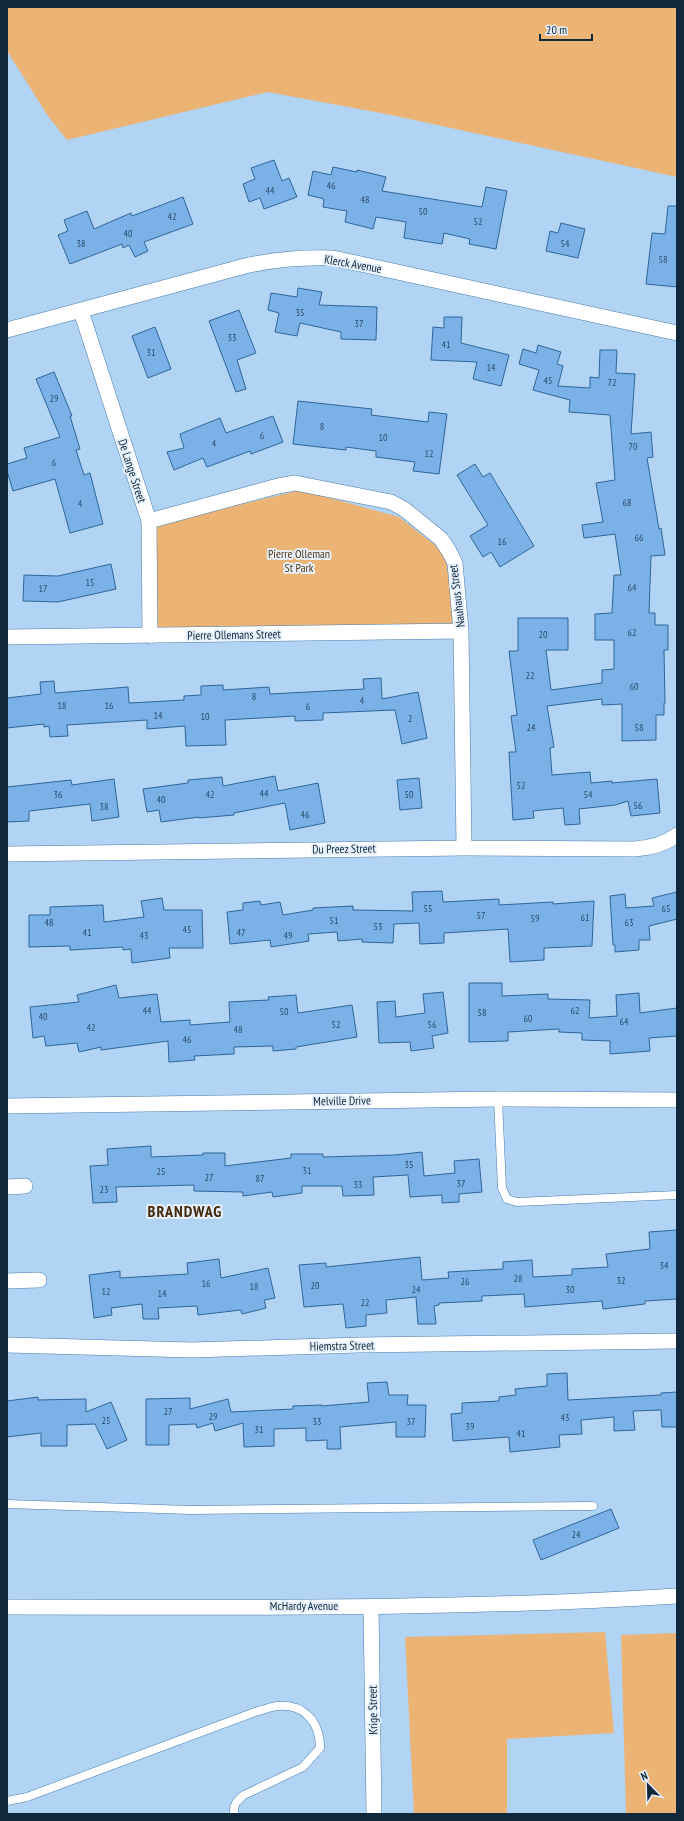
<svg xmlns="http://www.w3.org/2000/svg" width="684" height="1821" viewBox="0 0 684 1821" font-family="'PT Sans Narrow',sans-serif">
<rect width="100%" height="100%" fill="#b1d3f4"/>
<path fill="#ebb374" d="M 7,7 L 677,7 L 677,177 L 391,115 L 268,92 L 67,140 L 48,116 L 7,51 Z
M 301,490 L 399,517 L 445,553 L 456,631 L 155,634 L 156,525 Z
M 605,1632 L 614,1733 L 507,1739 L 507,1814 L 414,1814 L 405,1637 Z
M 677,1633 L 677,1814 L 626,1814 L 621,1635 Z"/>
<path fill="#7ab2e8" stroke="#2f6697" d="M 274,160 L 282,181 L 289,178 L 297,197 L 264,209 L 260,198 L 249,202 L 243,184 L 255,179 L 251,168 Z
M 333,167 L 357,172 L 357,170 L 386,177 L 382,191 L 482,207 L 486,187 L 507,191 L 496,249 L 469,244 L 470,239 L 444,233 L 442,244 L 404,238 L 406,222 L 376,217 L 373,229 L 345,222 L 347,211 L 323,207 L 324,199 L 308,195 L 313,171 L 331,175 Z
M 183,197 L 193,224 L 144,242 L 148,251 L 135,257 L 129,245 L 123,248 L 122,244 L 70,264 L 58,235 L 68,231 L 64,220 L 87,211 L 94,229 L 131,213 L 132,216 Z
M 668,206 L 677,206 L 677,287 L 646,284 L 652,233 L 665,234 Z
M 561,223 L 585,229 L 578,258 L 546,251 L 550,231 L 558,233 Z
M 298,288 L 322,292 L 319,305 L 377,307 L 376,340 L 341,339 L 341,332 L 300,323 L 297,336 L 275,332 L 279,313 L 268,310 L 271,293 L 297,297 Z
M 239,310 L 256,353 L 237,360 L 246,389 L 236,392 L 209,321 Z
M 444,317 L 462,317 L 461,343 L 509,355 L 501,386 L 473,379 L 477,362 L 431,360 L 433,327 L 444,328 Z
M 155,327 L 171,369 L 148,378 L 132,336 Z
M 538,345 L 561,352 L 557,364 L 563,366 L 558,386 L 590,388 L 590,377 L 599,378 L 600,350 L 617,350 L 616,373 L 635,374 L 631,434 L 651,432 L 653,457 L 647,458 L 659,529 L 661,528 L 665,555 L 651,556 L 649,613 L 655,613 L 655,625 L 668,625 L 668,650 L 664,650 L 665,703 L 664,703 L 664,715 L 656,715 L 656,740 L 622,741 L 622,704 L 602,705 L 602,699 L 547,706 L 554,747 L 550,748 L 552,775 L 590,772 L 591,783 L 612,781 L 612,783 L 657,779 L 660,813 L 631,816 L 628,801 L 615,805 L 579,809 L 580,824 L 565,825 L 563,808 L 533,811 L 534,818 L 513,820 L 509,752 L 516,752 L 511,716 L 517,715 L 509,651 L 518,651 L 518,618 L 568,618 L 568,650 L 546,650 L 551,690 L 602,683 L 602,670 L 614,669 L 614,640 L 595,640 L 595,614 L 612,613 L 614,575 L 621,575 L 615,534 L 584,538 L 582,525 L 603,522 L 596,483 L 615,480 L 610,415 L 569,412 L 570,400 L 533,390 L 539,370 L 519,364 L 523,349 L 536,353 Z
M 54,372 L 72,416 L 70,416 L 80,449 L 76,450 L 84,475 L 90,473 L 103,524 L 70,533 L 55,479 L 13,491 L 7,471 L 7,464 L 27,458 L 24,448 L 60,437 L 36,379 Z
M 298,401 L 372,409 L 371,415 L 428,422 L 429,412 L 447,414 L 439,474 L 413,471 L 415,462 L 376,457 L 376,451 L 346,447 L 346,450 L 293,444 Z
M 273,416 L 283,442 L 251,454 L 250,451 L 207,467 L 203,458 L 174,470 L 167,452 L 184,448 L 180,434 L 220,418 L 226,433 Z
M 475,464 L 483,477 L 490,473 L 534,546 L 500,567 L 491,552 L 483,557 L 470,536 L 488,525 L 457,475 Z
M 111,564 L 116,589 L 58,602 L 23,601 L 24,575 L 58,576 Z
M 381,678 L 382,699 L 418,692 L 427,738 L 402,744 L 395,710 L 323,713 L 323,720 L 295,721 L 295,716 L 225,720 L 226,745 L 186,746 L 185,726 L 147,729 L 147,720 L 67,725 L 68,736 L 50,737 L 49,726 L 44,727 L 44,724 L 7,728 L 7,698 L 41,694 L 40,682 L 54,681 L 55,693 L 128,687 L 129,703 L 184,700 L 184,696 L 201,695 L 201,686 L 223,685 L 223,690 L 269,687 L 270,694 L 364,689 L 363,679 Z
M 275,776 L 278,791 L 318,783 L 325,823 L 290,830 L 285,803 L 234,813 L 234,815 L 199,818 L 199,817 L 161,822 L 159,810 L 147,812 L 143,789 L 188,783 L 188,780 L 222,777 L 223,786 Z
M 419,778 L 422,808 L 400,810 L 397,780 Z
M 114,779 L 119,817 L 92,821 L 90,804 L 29,811 L 29,821 L 7,822 L 7,787 L 71,780 L 72,785 Z
M 442,891 L 443,902 L 499,899 L 499,905 L 553,902 L 553,904 L 594,901 L 592,946 L 544,948 L 544,960 L 510,962 L 508,929 L 444,933 L 444,943 L 420,944 L 419,923 L 394,924 L 393,943 L 362,942 L 362,939 L 338,941 L 337,932 L 308,934 L 309,941 L 271,947 L 270,940 L 230,944 L 227,912 L 243,910 L 243,903 L 260,901 L 261,905 L 280,902 L 283,915 L 313,910 L 313,908 L 353,906 L 353,910 L 413,911 L 412,892 Z
M 677,892 L 677,919 L 649,926 L 650,940 L 639,940 L 639,950 L 615,952 L 615,945 L 613,945 L 610,896 L 625,894 L 626,908 L 654,906 L 652,898 Z
M 162,898 L 164,910 L 202,910 L 203,948 L 169,948 L 170,958 L 132,963 L 131,949 L 123,950 L 123,947 L 70,950 L 70,946 L 29,947 L 29,915 L 50,915 L 50,907 L 103,905 L 104,922 L 144,917 L 141,901 Z
M 469,983 L 502,983 L 502,996 L 548,994 L 548,999 L 590,1000 L 589,1018 L 617,1016 L 616,995 L 639,993 L 640,1013 L 677,1008 L 677,1036 L 649,1038 L 650,1051 L 610,1054 L 610,1041 L 582,1040 L 582,1033 L 559,1032 L 559,1029 L 508,1032 L 508,1041 L 469,1042 Z
M 116,985 L 119,998 L 157,994 L 161,1022 L 190,1020 L 190,1025 L 230,1022 L 229,1002 L 269,1000 L 268,997 L 296,995 L 298,1013 L 352,1005 L 357,1037 L 296,1047 L 296,1049 L 273,1051 L 273,1046 L 234,1047 L 234,1054 L 194,1056 L 195,1060 L 169,1062 L 168,1041 L 101,1050 L 101,1047 L 79,1052 L 77,1043 L 46,1046 L 44,1036 L 33,1038 L 30,1007 L 79,1002 L 77,995 Z
M 443,992 L 448,1033 L 432,1036 L 434,1048 L 411,1051 L 410,1042 L 379,1043 L 377,1002 L 395,1001 L 396,1017 L 425,1013 L 423,994 Z
M 151,1146 L 151,1157 L 203,1155 L 203,1153 L 225,1153 L 225,1166 L 291,1158 L 291,1154 L 323,1154 L 323,1157 L 395,1155 L 422,1152 L 424,1176 L 455,1173 L 454,1161 L 479,1159 L 482,1192 L 459,1194 L 459,1202 L 442,1203 L 442,1195 L 410,1197 L 408,1175 L 373,1177 L 374,1195 L 343,1196 L 342,1186 L 302,1186 L 302,1193 L 273,1197 L 272,1192 L 243,1196 L 243,1192 L 194,1191 L 194,1185 L 116,1187 L 117,1202 L 93,1203 L 90,1166 L 108,1165 L 107,1149 Z
M 677,1230 L 677,1299 L 645,1301 L 645,1304 L 603,1309 L 602,1301 L 525,1307 L 524,1294 L 482,1296 L 482,1301 L 439,1303 L 439,1305 L 434,1306 L 436,1324 L 418,1324 L 416,1297 L 386,1300 L 387,1313 L 366,1315 L 366,1326 L 346,1328 L 343,1304 L 304,1307 L 299,1265 L 326,1263 L 326,1267 L 420,1257 L 422,1280 L 449,1278 L 448,1272 L 503,1269 L 503,1262 L 532,1260 L 533,1277 L 572,1275 L 572,1269 L 608,1267 L 606,1254 L 650,1249 L 649,1232 Z
M 219,1259 L 221,1278 L 268,1268 L 275,1298 L 264,1300 L 266,1308 L 242,1314 L 241,1310 L 198,1315 L 197,1306 L 158,1308 L 159,1319 L 143,1319 L 142,1304 L 111,1308 L 112,1315 L 94,1318 L 89,1275 L 120,1271 L 120,1278 L 188,1274 L 187,1263 Z
M 567,1373 L 568,1400 L 661,1395 L 661,1393 L 677,1392 L 677,1427 L 662,1427 L 661,1410 L 633,1411 L 635,1430 L 614,1431 L 614,1417 L 581,1420 L 582,1434 L 559,1435 L 560,1447 L 510,1452 L 509,1437 L 453,1441 L 451,1414 L 462,1413 L 462,1403 L 499,1401 L 499,1397 L 516,1395 L 515,1389 L 547,1386 L 547,1374 Z
M 387,1382 L 389,1395 L 408,1395 L 407,1405 L 426,1405 L 425,1437 L 396,1437 L 396,1422 L 340,1427 L 341,1449 L 327,1449 L 327,1440 L 306,1441 L 306,1428 L 274,1429 L 274,1446 L 244,1447 L 243,1423 L 215,1431 L 213,1423 L 197,1428 L 196,1424 L 169,1425 L 169,1445 L 146,1445 L 146,1399 L 190,1398 L 190,1409 L 228,1399 L 231,1412 L 293,1409 L 293,1406 L 322,1405 L 322,1406 L 369,1402 L 367,1383 Z
M 38,1397 L 38,1400 L 86,1399 L 86,1412 L 111,1402 L 127,1440 L 107,1449 L 95,1424 L 67,1425 L 67,1446 L 41,1446 L 41,1433 L 7,1437 L 7,1401 Z
M 611,1509 L 619,1528 L 541,1560 L 533,1540 Z"/>
<g fill="none" stroke-linecap="round" stroke-linejoin="round">
<defs>
<path id="service" d="M 498,1099 L 502,1188 L 507,1199 L 517,1202 L 677,1195
M 7,1504 L 191,1510 L 593,1506
M 7,1801 L 27,1797 L 255,1712 C 262,1710 270,1707 277,1706 C 304,1703 320,1722 320,1748 L 303,1767 L 244,1795 C 237,1801 233,1804 234,1814"/>
<path id="minor" d="M 81,311 L 149,521 L 150,636
M 7,330 L 245,266 C 276,259 301,257 333,258 L 677,333
M 149,521 L 278,486 L 295,483 L 391,502 L 404,509 L 441,539 L 449,551 L 455,563 L 461,631 L 464,848
M 7,637 L 461,631
M 7,854 L 464,848 L 634,849 C 649,848 664,845 677,835
M 7,1106 L 498,1099 L 677,1100
M 7,1187 L 25,1186
M 7,1281 L 39,1280
M 7,1345 L 192,1350 L 359,1345 L 677,1341
M 371,1606 L 374,1814
M 7,1607 C 230,1607 454,1610 677,1596"/>
</defs>
<use href="#service" stroke="#467caf" stroke-width="9"/>
<use href="#minor" stroke="#467caf" stroke-width="16"/>
<use href="#service" stroke="#fff" stroke-width="8"/>
<use href="#minor" stroke="#fff" stroke-width="15"/>
</g>
<g text-anchor="middle" stroke-width="4" stroke-linejoin="round" paint-order="stroke">
<g font-size="10" fill="#2a4a67">
<text x="331" y="189">46</text>
<text x="270" y="194">44</text>
<text x="365" y="203">48</text>
<text x="423" y="215">50</text>
<text x="172" y="220">42</text>
<text x="478" y="225">52</text>
<text x="128" y="237">40</text>
<text x="81" y="247">38</text>
<text x="565" y="247">54</text>
<text x="663" y="263">58</text>
<text x="300" y="316">35</text>
<text x="359" y="327">37</text>
<text x="232" y="341">33</text>
<text x="446" y="348">41</text>
<text x="151" y="356">31</text>
<text x="491" y="371">14</text>
<text x="548" y="384">45</text>
<text x="612" y="386">72</text>
<text x="54" y="402">29</text>
<text x="322" y="430">8</text>
<text x="262" y="439">6</text>
<text x="383" y="441">10</text>
<text x="214" y="447">4</text>
<text x="633" y="450">70</text>
<text x="429" y="457">12</text>
<text x="54" y="466">6</text>
<text x="627" y="506">68</text>
<text x="80" y="507">4</text>
<text x="639" y="541">66</text>
<text x="502" y="545">16</text>
<text x="90" y="586">15</text>
<text x="632" y="591">64</text>
<text x="43" y="592">17</text>
<text x="632" y="636">62</text>
<text x="543" y="638">20</text>
<text x="530" y="679">22</text>
<text x="634" y="690">60</text>
<text x="254" y="700">8</text>
<text x="362" y="704">4</text>
<text x="62" y="709">18</text>
<text x="109" y="709">16</text>
<text x="308" y="710">6</text>
<text x="158" y="719">14</text>
<text x="205" y="720">10</text>
<text x="410" y="722">2</text>
<text x="531" y="731">24</text>
<text x="639" y="731">58</text>
<text x="521" y="789">52</text>
<text x="264" y="797">44</text>
<text x="58" y="798">36</text>
<text x="210" y="798">42</text>
<text x="409" y="798">50</text>
<text x="588" y="798">54</text>
<text x="161" y="803">40</text>
<text x="638" y="809">56</text>
<text x="104" y="810">38</text>
<text x="305" y="818">46</text>
<text x="428" y="912">55</text>
<text x="666" y="912">65</text>
<text x="481" y="919">57</text>
<text x="585" y="921">61</text>
<text x="535" y="922">59</text>
<text x="334" y="924">51</text>
<text x="49" y="926">48</text>
<text x="629" y="926">63</text>
<text x="378" y="930">53</text>
<text x="187" y="933">45</text>
<text x="87" y="936">41</text>
<text x="241" y="936">47</text>
<text x="144" y="939">43</text>
<text x="288" y="939">49</text>
<text x="147" y="1014">44</text>
<text x="575" y="1014">62</text>
<text x="284" y="1015">50</text>
<text x="482" y="1016">58</text>
<text x="43" y="1020">40</text>
<text x="528" y="1022">60</text>
<text x="624" y="1025">64</text>
<text x="336" y="1028">52</text>
<text x="432" y="1028">56</text>
<text x="91" y="1031">42</text>
<text x="238" y="1033">48</text>
<text x="187" y="1043">46</text>
<text x="409" y="1168">35</text>
<text x="307" y="1174">31</text>
<text x="161" y="1175">25</text>
<text x="209" y="1181">27</text>
<text x="260" y="1182">87</text>
<text x="461" y="1187">37</text>
<text x="358" y="1188">33</text>
<text x="104" y="1193">23</text>
<text x="664" y="1269">34</text>
<text x="518" y="1282">28</text>
<text x="621" y="1284">32</text>
<text x="465" y="1285">26</text>
<text x="206" y="1287">16</text>
<text x="315" y="1289">20</text>
<text x="254" y="1290">18</text>
<text x="416" y="1293">24</text>
<text x="570" y="1293">30</text>
<text x="106" y="1295">12</text>
<text x="162" y="1297">14</text>
<text x="365" y="1306">22</text>
<text x="168" y="1415">27</text>
<text x="213" y="1420">29</text>
<text x="565" y="1421">43</text>
<text x="106" y="1424">25</text>
<text x="317" y="1425">33</text>
<text x="411" y="1425">37</text>
<text x="470" y="1430">39</text>
<text x="259" y="1433">31</text>
<text x="521" y="1437">41</text>
<text x="576" y="1538">24</text>
</g>
<g font-size="12" fill="#10273c" stroke="#e6f1fc">
<text transform="translate(353 264) rotate(10)" y="4">Klerck Avenue</text>
<text transform="translate(132 471) rotate(72)" y="4">De Lange Street</text>
<text transform="translate(457 596) rotate(-97)" y="4">Nauhaus Street</text>
<text transform="translate(234 635) rotate(-1)" y="4">Pierre Ollemans Street</text>
<text transform="translate(344 849) rotate(-1)" y="4">Du Preez Street</text>
<text transform="translate(342 1101) rotate(-1)" y="4">Melville Drive</text>
<text transform="translate(342 1346) rotate(-1)" y="4">Hiemstra Street</text>
<text x="304" y="1610">McHardy Avenue</text>
<text transform="translate(373 1710) rotate(-91)" y="4">Krige Street</text>
</g>
<g font-size="12" fill="#533714" stroke="#e6f1fc">
<text x="299" y="558">Pierre Olleman<tspan x="299" dy="14">St Park</tspan></text>
</g>
<g font-size="16" font-weight="bold" letter-spacing="1" fill="#432907" stroke="#e6f1fc">
<text x="185" y="1217">BRANDWAG</text>
</g>
</g>
<rect width="684" height="1821" fill="none" stroke="#10273c" stroke-width="16"/>
<g transform="translate(648 1785) rotate(337)" stroke="#e6f1fc" stroke-width="3" paint-order="stroke">
<path d="M0-3L7 15L0 10L-7 15Z" fill="#10273c"/>
<text y="-6" font-size="11" font-weight="bold" text-anchor="middle" fill="#10273c">N</text>
</g>
<path d="M540 34v6h52v-6" fill="none" stroke="#10273c" stroke-width="2"/>
<text x="546" y="34" font-size="12" fill="#10273c" stroke="#e6f1fc" stroke-width="3" paint-order="stroke">20 m</text>
</svg>
